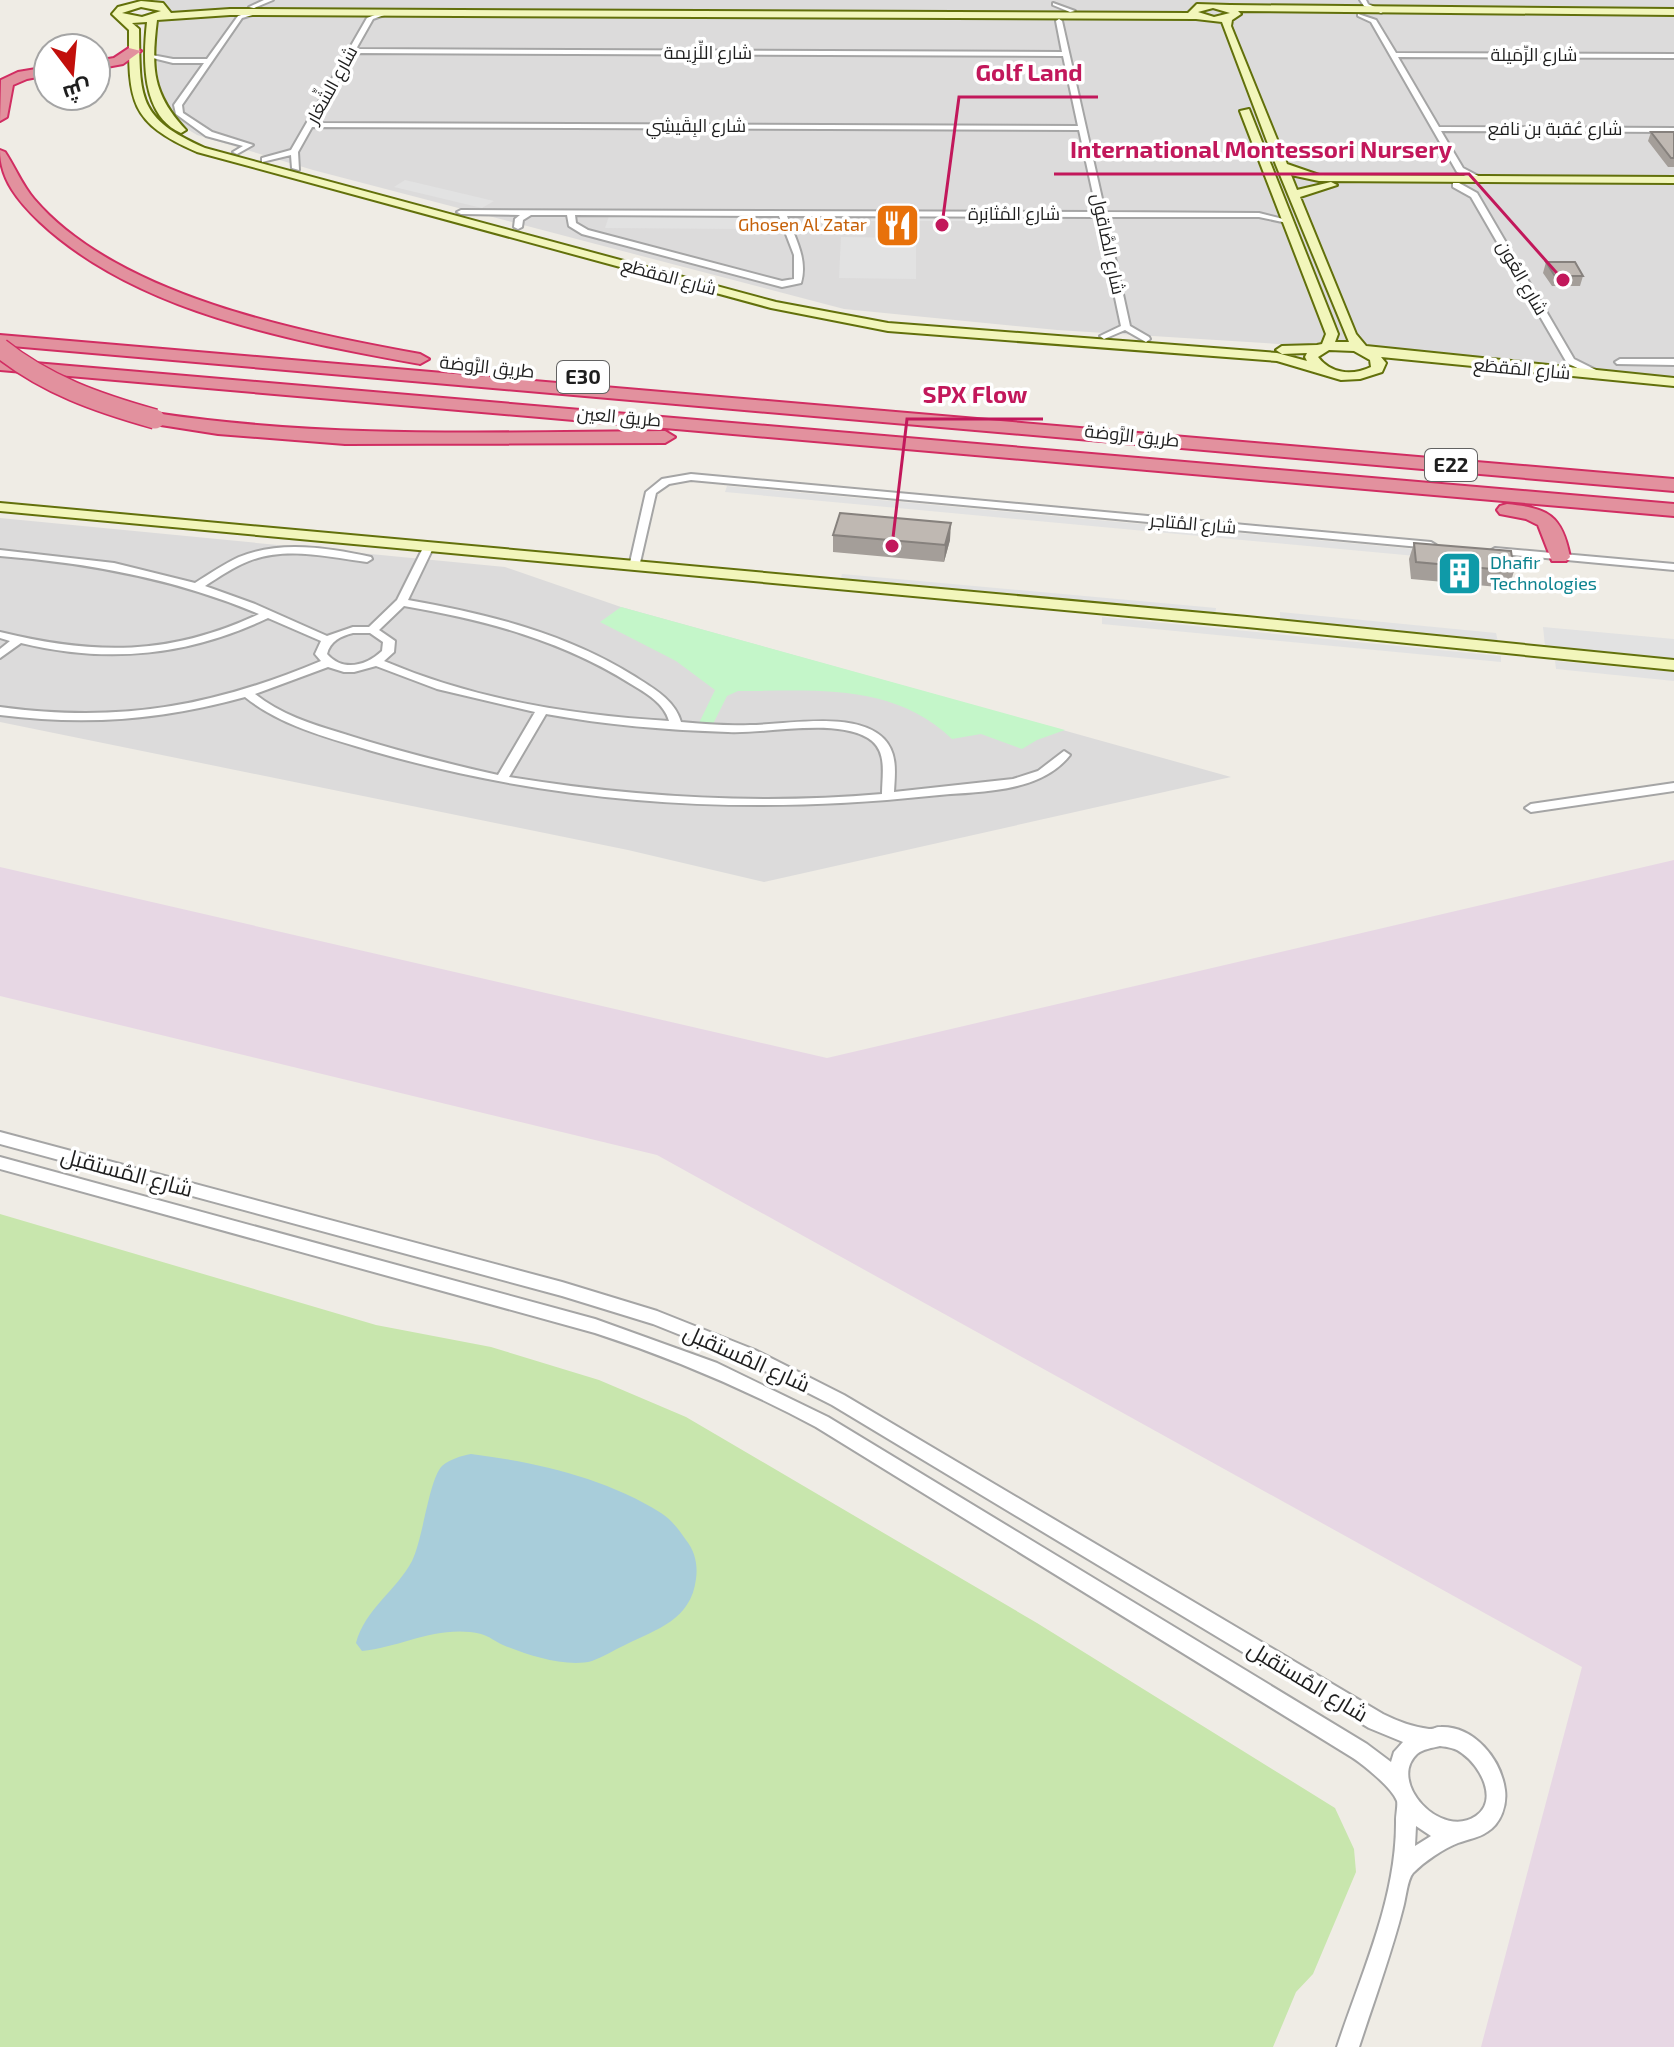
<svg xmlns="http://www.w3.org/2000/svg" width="1674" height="2047" viewBox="0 0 1674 2047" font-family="'Exo 2',Cairo,sans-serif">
<rect width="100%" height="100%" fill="#efece5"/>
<path fill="#dcdbdb" d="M 156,0 L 1674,0 L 1674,378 L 1393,354 L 1373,350 L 1057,330 L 844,309 L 313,170 L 197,135 L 172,120 L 158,96 Z
M 0,518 L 505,567 L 621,607 L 1231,777 L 764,882 L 628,850 L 0,722 Z"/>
<path fill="#e7d7e4" d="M 1674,860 L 1674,2047 L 1481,2047 L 1582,1667 L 657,1155 L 0,996 L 0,867 L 827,1058 Z"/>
<path fill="#c8e6ad" d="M 0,1214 L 376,1325 L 491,1347 L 599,1380 L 686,1417 L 1037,1623 L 1335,1808 L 1354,1849 L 1356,1872 L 1313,1974 L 1296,1992 L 1273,2047 L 0,2047 Z"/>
<path fill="#c4f6c9" d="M 621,607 L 1065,730 L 1037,740 L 1022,749 L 981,734 L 952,739 C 893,682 814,691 738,691 L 727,696 L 713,724 L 699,723 L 715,690 L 676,661 L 600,622 Z"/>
<path fill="#e2e2e2" d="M 405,180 L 494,201 L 482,208 L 394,187 Z
M 609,216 L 758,217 L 757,224 L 742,224 L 741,229 L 605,228 Z
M 871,216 L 1063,218 L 1064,221 L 871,221 Z
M 841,237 L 916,238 L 916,279 L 839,278 Z
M 727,486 L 1501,557 L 1502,564 L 725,492 Z
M 842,574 L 1216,608 L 1215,616 L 840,581 Z
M 1280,612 L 1496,633 L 1498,642 L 1280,621 Z
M 1102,617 L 1501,656 L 1501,662 L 1102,624 Z
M 1543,627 L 1674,639 L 1674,659 L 1545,646 Z
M 1555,661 L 1674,672 L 1674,681 L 1556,669 Z"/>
<path fill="#a8cdda" d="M 471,1454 C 535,1462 606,1478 661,1513 C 671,1519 679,1530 686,1540 C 695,1551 698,1565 696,1579 C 691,1620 657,1629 625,1645 C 614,1650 603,1657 592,1661 C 567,1668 527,1655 503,1645 C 496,1642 489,1636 481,1634 C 439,1624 402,1647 362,1651 L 356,1643 C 365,1609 396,1591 412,1561 C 423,1539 429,1479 442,1466 C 450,1459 461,1456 471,1454 Z"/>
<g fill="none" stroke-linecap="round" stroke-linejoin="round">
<defs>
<path id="street" d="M 264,0 L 273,0 L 254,8 L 249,7 Z
M 1360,0 L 1366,0 L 1368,4 L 1384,11 L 1381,13 L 1364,6 Z
M 1053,3 L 1075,11 L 1070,12 L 1053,5 Z
M 257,10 L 259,13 L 242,18 L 182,105 L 183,113 L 212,132 L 253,145 L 237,154 L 233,152 L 243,146 L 206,136 L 176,114 L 174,105 L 204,63 L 173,63 L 149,57 L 152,55 L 173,59 L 207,59 L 238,16 Z
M 385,11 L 387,14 L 373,19 L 356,49 L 1062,52 L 1056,21 L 1059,19 L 1062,21 L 1105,212 L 1259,213 L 1291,221 L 1287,223 L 1259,217 L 1106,217 L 1130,326 L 1149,337 L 1150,339 L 1146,342 L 1125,330 L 1104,339 L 1100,336 L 1121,326 L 1098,217 L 787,216 C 795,238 808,259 801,283 L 782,287 L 582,234 L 569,226 L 567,215 L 531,215 L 523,220 L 522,227 L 518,229 L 514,227 L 515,219 L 520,215 L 461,214 L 457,212 L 461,210 L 1097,212 L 1079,130 L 312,127 L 298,152 L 299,170 L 292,168 L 291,155 L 262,162 L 262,158 L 291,150 L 367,18 ZM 354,53 L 1063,56 L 1078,126 L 314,123 ZM 575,215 L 779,216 L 794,255 L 794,279 L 782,281 L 588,230 L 576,223 Z
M 1358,14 L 1376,20 L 1396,53 L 1674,54 L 1674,58 L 1398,57 L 1439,127 L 1674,128 L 1674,132 L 1441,131 L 1463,168 L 1484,179 L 1477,181 L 1457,172 L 1371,22 L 1358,16 Z
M 1453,183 L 1459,183 L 1477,193 L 1574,359 L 1602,373 L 1602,377 L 1596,377 L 1567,363 L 1471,197 L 1453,187 Z
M 1620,359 L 1674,359 L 1674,365 L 1617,364 L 1615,362 Z
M 691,474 L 1431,542 L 1436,545 L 1431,548 L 691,480 L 669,484 L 656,493 L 639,567 L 638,569 L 630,569 L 629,567 L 646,492 L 662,479 Z
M 428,545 L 433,548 L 408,600 C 488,614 565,633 634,676 C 653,688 675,700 681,722 C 704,724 727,726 750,725 C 786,725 856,710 884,739 C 898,754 895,773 894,792 L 1013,779 L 1038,771 L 1064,751 L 1070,755 C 1039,795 975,791 929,796 C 741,816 555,804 372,751 C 329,738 281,726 245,697 C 161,720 87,726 0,715 L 0,707 C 119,723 211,707 321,661 L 315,654 L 321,641 L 268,618 C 188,656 108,664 21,643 L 0,658 L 0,649 L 10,641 L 0,638 L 0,632 C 95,655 169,656 259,614 C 176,579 90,563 0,556 L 0,550 L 114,563 L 195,583 C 209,574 224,564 239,557 C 280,540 329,548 371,557 L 372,559 L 367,562 C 329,557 286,546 249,561 C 233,567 219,577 205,586 L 255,604 L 327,636 L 353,627 L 369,627 L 397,600 L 423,548 ZM 404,606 C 485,620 561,640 631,684 C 646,693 664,703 669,721 C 572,715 475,700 384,661 L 394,652 L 395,641 L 379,630 ZM 353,633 L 370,633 L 383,642 L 382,651 C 366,666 343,672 327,654 C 330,641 341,636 353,633 ZM 376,666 L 437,689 L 535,712 L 498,775 C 445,763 393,750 341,733 C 311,724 280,714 255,694 L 328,667 L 344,672 L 354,672 ZM 546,714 C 606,725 667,730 728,732 C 768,734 834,718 868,738 C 888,750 882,774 882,794 C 757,805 632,797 509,777 Z
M 1495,548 L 1674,564 L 1674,570 L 1491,553 L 1490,551 Z
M 1674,783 L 1674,791 L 1531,812 L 1525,808 L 1531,804 Z
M 0,1132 L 562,1282 L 657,1311 L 755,1350 L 844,1395 L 1383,1714 C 1397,1721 1413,1727 1429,1729 C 1437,1729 1433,1727 1441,1727 C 1474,1726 1501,1759 1505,1790 C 1507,1805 1501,1824 1487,1832 C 1479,1838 1468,1839 1458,1843 C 1443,1849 1425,1861 1413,1873 C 1407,1880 1406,1898 1403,1908 C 1391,1955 1374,2001 1359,2047 L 1337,2047 C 1361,1974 1397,1898 1396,1820 C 1396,1815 1398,1805 1397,1801 C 1392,1788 1365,1766 1353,1758 L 816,1427 C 745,1389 672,1358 595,1333 L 0,1169 L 0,1157 L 595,1319 L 717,1363 L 828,1417 L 1367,1744 L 1391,1762 L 1394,1752 L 1403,1742 L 1369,1728 L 832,1405 L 743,1360 L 653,1324 L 562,1296 L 0,1144 ZM 1440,1746 C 1448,1747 1456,1748 1463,1754 C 1480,1766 1499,1800 1476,1816 C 1441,1840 1387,1782 1417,1754 C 1423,1749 1432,1748 1440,1746 ZM 1416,1826 L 1431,1836 L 1415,1846 Z"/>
<path id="secondary" d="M 141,1 L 163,3 L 171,13 L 230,9 L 1188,13 L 1197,4 L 1230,5 L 1674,9 L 1674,15 L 1238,11 L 1241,14 L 1232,20 L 1231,26 L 1287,164 L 1319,175 L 1674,177 L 1674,183 L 1319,181 L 1291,175 L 1297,190 L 1331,182 L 1337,185 L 1300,197 L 1356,334 L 1366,346 L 1674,378 L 1674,386 L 1381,357 L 1386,363 L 1382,372 L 1360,379 L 1341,380 L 1277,361 L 888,331 L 771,308 L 197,152 C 128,122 129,100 129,30 L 112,14 L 118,7 ZM 141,7 L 161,11 L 142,17 L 122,13 ZM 1213,8 L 1230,13 L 1214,17 L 1198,12 ZM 230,15 L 1196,19 L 1222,22 L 1276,165 L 1349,342 L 1335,342 L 1338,334 L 1249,109 L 1240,111 L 1326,334 L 1322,344 L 1317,345 L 1282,346 L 1276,350 L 1282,354 L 1307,353 L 1305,357 L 1307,361 L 1277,353 L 888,323 L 776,302 L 205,148 C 137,118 140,98 139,29 L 132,23 L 147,22 C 143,59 141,115 181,133 L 186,130 C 152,94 151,68 157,20 ZM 1329,350 L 1354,351 L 1370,360 L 1371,367 C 1352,376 1331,374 1318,357 Z
M 0,503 L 1247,617 L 1674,660 L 1674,670 L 1247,627 L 0,511 Z"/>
<path id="highway" d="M 129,48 L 141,51 L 123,64 L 96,69 L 96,61 L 114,58 Z
M 48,67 L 48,75 L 27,79 L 13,85 L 7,117 L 0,121 L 1,80 L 18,72 Z
M 0,150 L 5,152 C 15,167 22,185 34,199 C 117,296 299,332 420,354 L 429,359 L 420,364 C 294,341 137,313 40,222 C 19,202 0,180 0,150 Z
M 0,335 L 1674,479 L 1674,491 L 0,345 Z
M 0,360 L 1674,504 L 1674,516 L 0,370 Z
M 155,413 C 325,439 494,432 665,431 L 675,437 L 665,443 L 345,444 L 218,434 L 148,423 L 145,419 L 148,415 Z
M 1507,504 C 1548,508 1562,515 1570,557 L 1566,561 L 1552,561 L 1538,525 L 1526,519 L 1500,514 L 1497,510 L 1500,506 Z"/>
</defs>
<use href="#street" stroke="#a5a5a5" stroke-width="4"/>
<use href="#secondary" stroke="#62700b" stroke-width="4"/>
<use href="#highway" stroke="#d12d62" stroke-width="4"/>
<use href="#street" fill="#fff" fill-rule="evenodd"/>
<use href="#secondary" fill="#f2f6bb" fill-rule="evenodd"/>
<use href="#highway" fill="#e2919e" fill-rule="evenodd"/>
<defs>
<path id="highway-bridge" d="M 0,348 C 46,385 98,403 155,419"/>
</defs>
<use href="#highway-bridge" stroke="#d12d62" stroke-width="22" stroke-linecap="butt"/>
<use href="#highway-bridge" stroke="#e2919e" stroke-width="19"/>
</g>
<path fill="#a49e99" d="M 1651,132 L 1674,132 L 1674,167 L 1668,167 L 1648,141 Z
M 1546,262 L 1583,276 L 1580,286 L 1552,286 L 1543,273 Z
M 833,535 L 950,540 L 944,562 L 833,552 Z
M 1414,543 L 1514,571 L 1509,588 L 1411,579 L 1409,559 Z"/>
<path fill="#86817d" d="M 951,523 L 950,540 L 944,562 L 945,545 Z"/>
<path fill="#bfb8b2" stroke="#86817d" stroke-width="2" d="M 1651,132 L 1674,132 L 1674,158 L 1671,158 Z
M 1546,262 L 1575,262 L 1583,276 L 1555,276 Z
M 840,513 L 951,523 L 945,545 L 833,535 Z
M 1414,543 L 1511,551 L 1514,571 L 1416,562 Z"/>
<defs>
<symbol id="restaurant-square" viewBox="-11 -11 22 22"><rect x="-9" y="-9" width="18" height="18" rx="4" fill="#e8710a" stroke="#fff"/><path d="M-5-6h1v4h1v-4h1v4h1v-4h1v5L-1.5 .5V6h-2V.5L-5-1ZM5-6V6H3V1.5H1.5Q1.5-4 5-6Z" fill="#fff"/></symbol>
<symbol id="building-square" viewBox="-11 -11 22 22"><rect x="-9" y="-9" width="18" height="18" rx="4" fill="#0f9aa8" stroke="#fff"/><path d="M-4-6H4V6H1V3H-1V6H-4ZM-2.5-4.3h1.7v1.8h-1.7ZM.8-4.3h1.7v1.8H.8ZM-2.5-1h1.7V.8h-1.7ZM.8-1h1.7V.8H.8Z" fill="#fff"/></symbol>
</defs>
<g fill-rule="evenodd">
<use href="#restaurant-square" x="872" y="200" width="51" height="51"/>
<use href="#building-square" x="1434" y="548" width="51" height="51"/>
</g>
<g text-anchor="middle" stroke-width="7" stroke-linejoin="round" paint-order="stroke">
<g font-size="18" fill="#1e1e1e" stroke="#fff">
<text x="708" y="59">شارع اللِّزِيمة</text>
<text x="1534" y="61">شارع الرِّمَيلة</text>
<text transform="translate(332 85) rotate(-61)" y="6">شارع الشِّغار</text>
<text x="696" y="132">شارع البِقَيشِي</text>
<text x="1555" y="135">شارع عُقبة بن نافع</text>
<text x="1014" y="220">شارع المُثابَرة</text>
<text transform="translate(1108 244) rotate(78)" y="6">شارع الصَّاقول</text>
<text transform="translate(669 277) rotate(15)" y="6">شارع المَقطَع</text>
<text transform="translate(1522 278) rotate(60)" y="6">شارع العُون</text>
<text transform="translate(487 367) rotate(6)" y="6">طريق الرَّوضة</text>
<text transform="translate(1522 369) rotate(5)" y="6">شارع المَقطَع</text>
<text transform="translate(619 417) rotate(5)" y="6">طريق العين</text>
<text transform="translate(1132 436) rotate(6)" y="6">طريق الرَّوضة</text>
<text transform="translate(1193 524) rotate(5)" y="6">شارع المُتاجر</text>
</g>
<g font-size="18" fill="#c56008" stroke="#fff" text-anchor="end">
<text x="867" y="231">Ghosen Al Zatar</text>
</g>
<g font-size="18" fill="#0d838f" stroke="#fff" text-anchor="start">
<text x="1490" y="569">Dhafir<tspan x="1490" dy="21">Technologies</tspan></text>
</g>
<g fill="#fff" stroke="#626262" stroke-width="2">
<rect x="557" y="361" width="52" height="32" rx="6"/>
<rect x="1425" y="449" width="52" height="32" rx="6"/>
</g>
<g font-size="20" font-weight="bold" fill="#1e1e1e">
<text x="583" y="384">E30</text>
<text x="1451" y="472">E22</text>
</g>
<g font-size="22" fill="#1e1e1e" stroke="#fff">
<text transform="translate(127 1172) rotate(15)" y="8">شارع المُستقبل</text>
<text transform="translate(747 1358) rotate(24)" y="8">شارع المُستقبل</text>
<text transform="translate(1308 1681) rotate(31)" y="8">شارع المُستقبل</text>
</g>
</g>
<path fill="none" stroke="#c2185b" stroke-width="3" d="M942 225L959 97H1098M1563 280L1469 174H1054M892 546L907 419H1043"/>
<g fill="#c2185b" stroke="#fff" stroke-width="3">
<circle cx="942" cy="225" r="8"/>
<circle cx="1563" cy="280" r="8"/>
<circle cx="892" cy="546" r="8"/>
</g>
<g font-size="24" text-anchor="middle" font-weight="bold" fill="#c2185b" stroke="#fff" stroke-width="7" stroke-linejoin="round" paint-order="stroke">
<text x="1029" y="81">Golf Land</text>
<text x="1261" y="158">International Montessori Nursery</text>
<text x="975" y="403">SPX Flow</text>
</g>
<g transform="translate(72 72) rotate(164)"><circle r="38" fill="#ffffff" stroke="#a5a5a5" stroke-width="2"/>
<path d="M0-6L14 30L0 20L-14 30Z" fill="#c20f0b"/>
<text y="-12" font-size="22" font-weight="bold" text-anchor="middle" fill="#1e1e1e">ش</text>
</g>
</svg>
